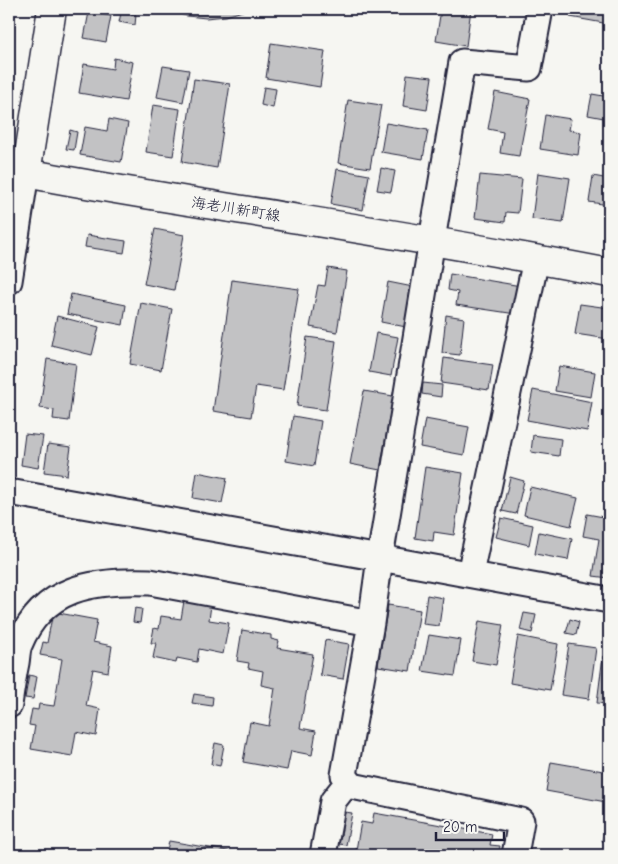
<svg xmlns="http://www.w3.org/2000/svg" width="618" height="864" viewBox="0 0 618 864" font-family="'Comic Neue','Klee One',sans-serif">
<rect width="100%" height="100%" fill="#f6f6f2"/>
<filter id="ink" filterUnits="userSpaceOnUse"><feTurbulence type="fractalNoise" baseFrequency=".02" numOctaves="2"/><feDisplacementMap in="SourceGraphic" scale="10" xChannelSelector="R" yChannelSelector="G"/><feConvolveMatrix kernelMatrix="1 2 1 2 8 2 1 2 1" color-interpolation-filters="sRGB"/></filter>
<g filter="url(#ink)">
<path fill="#c2c2c4" stroke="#22223b" d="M 160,9 L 249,9 L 226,16 L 206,18 L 187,16 Z
M 441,9 L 471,9 L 466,46 L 436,41 Z
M 571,9 L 609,9 L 609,24 L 570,17 Z
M 89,12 L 111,16 L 106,42 L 84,38 Z
M 121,13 L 136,15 L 135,25 L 119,22 Z
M 271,43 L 325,51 L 320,87 L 266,78 Z
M 114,58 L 133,62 L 126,101 L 79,93 L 84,64 L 113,69 Z
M 163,66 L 189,70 L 183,102 L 157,97 Z
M 407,74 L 432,77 L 427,110 L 403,106 Z
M 194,79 L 230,84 L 217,168 L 182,162 Z
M 264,87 L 276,89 L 273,108 L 261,105 Z
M 495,92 L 530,99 L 519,156 L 500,153 L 503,132 L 488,129 Z
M 592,94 L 609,97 L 609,119 L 588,115 Z
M 348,100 L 381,105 L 370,168 L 338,163 Z
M 153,105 L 180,109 L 173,156 L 146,152 Z
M 545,115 L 571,119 L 569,130 L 581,132 L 578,155 L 540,149 Z
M 109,119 L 128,123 L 121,162 L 80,155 L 85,127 L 107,131 Z
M 386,123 L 428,130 L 423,159 L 381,152 Z
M 70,130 L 77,132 L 74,150 L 66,149 Z
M 381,168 L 395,171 L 391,192 L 377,190 Z
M 337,169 L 369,175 L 363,210 L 331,204 Z
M 538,173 L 570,178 L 563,223 L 532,219 Z
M 480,175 L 522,179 L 518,213 L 506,212 L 505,222 L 475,218 Z
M 593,176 L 609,179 L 609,205 L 589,202 Z
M 155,229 L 184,235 L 174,290 L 144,284 Z
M 87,235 L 126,241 L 124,253 L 85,247 Z
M 328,268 L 347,271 L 337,332 L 310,327 L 318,285 L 325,286 Z
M 450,274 L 521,286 L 516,314 L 456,305 L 458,292 L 448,290 Z
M 232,280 L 299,289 L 283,390 L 256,386 L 251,417 L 213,411 Z
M 388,282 L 413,287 L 406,327 L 381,322 Z
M 71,294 L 126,305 L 123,325 L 67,314 Z
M 141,303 L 172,309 L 161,370 L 130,364 Z
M 580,304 L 609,308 L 609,339 L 575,334 Z
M 446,315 L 464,318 L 460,355 L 442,353 Z
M 57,316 L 99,327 L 92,355 L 51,345 Z
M 376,333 L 398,337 L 391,376 L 369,372 Z
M 307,337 L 336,341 L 326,410 L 297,406 Z
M 444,358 L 493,365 L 489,390 L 441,383 Z
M 47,359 L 76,364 L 69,421 L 53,419 L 54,410 L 40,408 Z
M 559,366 L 595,372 L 591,397 L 555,391 Z
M 423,383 L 442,385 L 441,397 L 422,394 Z
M 533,390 L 592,402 L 587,431 L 527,420 Z
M 364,391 L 393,396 L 380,470 L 350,464 Z
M 293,416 L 321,421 L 314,466 L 286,461 Z
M 425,419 L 469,427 L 464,455 L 420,447 Z
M 25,434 L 43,436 L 38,468 L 21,465 Z
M 533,435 L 561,439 L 559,456 L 531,452 Z
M 48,444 L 71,447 L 67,475 L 44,472 Z
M 425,467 L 463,473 L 454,535 L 434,532 L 433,541 L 415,538 Z
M 197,472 L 227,478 L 222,503 L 193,498 Z
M 510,477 L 524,481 L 516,514 L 502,511 Z
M 530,487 L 578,498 L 571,526 L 524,515 Z
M 587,514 L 609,518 L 609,578 L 593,576 L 599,539 L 583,536 Z
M 501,518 L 533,525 L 529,545 L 496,537 Z
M 539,532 L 572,539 L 568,560 L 535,554 Z
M 427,595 L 443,598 L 439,626 L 423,624 Z
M 184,601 L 211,605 L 209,620 L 229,623 L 223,654 L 199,649 L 197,662 L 177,658 L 176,663 L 153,658 L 156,643 L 151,643 L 154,628 L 159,629 L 161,616 L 181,619 Z
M 388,605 L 420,610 L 410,671 L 378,666 Z
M 135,608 L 142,609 L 140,623 L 133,622 Z
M 53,612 L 97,620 L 93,642 L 112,646 L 108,672 L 93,669 L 86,706 L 100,709 L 96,736 L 76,732 L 72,756 L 31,749 L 35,726 L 29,725 L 32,709 L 38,710 L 39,704 L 54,706 L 62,659 L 40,655 L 43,642 L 47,643 Z
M 524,613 L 536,615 L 532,633 L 520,630 Z
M 570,619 L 579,622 L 576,635 L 566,633 Z
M 479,621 L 503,625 L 496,665 L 472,661 Z
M 242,630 L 271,635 L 271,639 L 279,641 L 277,648 L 313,654 L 300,728 L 316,731 L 312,755 L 291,751 L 287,770 L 243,762 L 250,722 L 269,726 L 275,688 L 261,685 L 263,671 L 248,668 L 249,663 L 237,661 Z
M 429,635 L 461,640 L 455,676 L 422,671 Z
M 518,636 L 558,644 L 550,690 L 510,683 Z
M 325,640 L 349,644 L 343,679 L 320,675 Z
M 569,644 L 596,648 L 589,699 L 561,695 Z
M 603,656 L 609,657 L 609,716 L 606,715 L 607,704 L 597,703 Z
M 29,675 L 37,677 L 33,699 L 25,698 Z
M 194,694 L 213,697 L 212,706 L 192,703 Z
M 215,743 L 224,745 L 220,766 L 211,764 Z
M 551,762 L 609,772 L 609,784 L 606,802 L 546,791 Z
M 345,812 L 352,813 L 346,845 L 339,844 Z
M 374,813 L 492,834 L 490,845 L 500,846 L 498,855 L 385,855 L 356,850 L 361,822 L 372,824 Z
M 608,818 L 609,818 L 609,843 L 602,841 Z
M 169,841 L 251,855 L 166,855 Z"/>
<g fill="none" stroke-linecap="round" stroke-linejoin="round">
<defs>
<path id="minor" d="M 9,165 L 26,173 L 9,281
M 9,492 L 380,558 L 609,600
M 470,574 L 536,259
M 9,705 C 11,691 13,677 16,663 C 17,657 17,650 19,645 C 43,586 94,580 150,582 L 371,623
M 323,855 L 333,801 L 348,782
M 515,855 L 521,821 L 352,786 L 344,775 L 371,623 L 380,558 L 432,240 L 462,62 L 529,68 L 540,9"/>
<path id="major" d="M 52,9 L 26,173 C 98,187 171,198 243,210 C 365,230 488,249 609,273"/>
</defs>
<use href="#minor" stroke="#22223b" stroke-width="29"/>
<use href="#major" stroke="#22223b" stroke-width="31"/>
<use href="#minor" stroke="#f6f6f2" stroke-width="25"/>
<use href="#major" stroke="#f6f6f2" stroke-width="28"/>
</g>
</g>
<g text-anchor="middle" stroke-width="4" stroke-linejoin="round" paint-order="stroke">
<g font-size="15" fill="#22223b" stroke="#f6f6f2">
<text transform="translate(236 209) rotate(9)" y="5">海老川新町線</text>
</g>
</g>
<rect width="618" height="864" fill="none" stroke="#f6f6f2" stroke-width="30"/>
<rect x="15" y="15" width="588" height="834" fill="none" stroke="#22223b" stroke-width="2" filter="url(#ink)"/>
<path d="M436 832v8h68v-8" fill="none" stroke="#22223b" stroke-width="2.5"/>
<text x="443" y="832" font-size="15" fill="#22223b" stroke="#f6f6f2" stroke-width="4" paint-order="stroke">20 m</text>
</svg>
